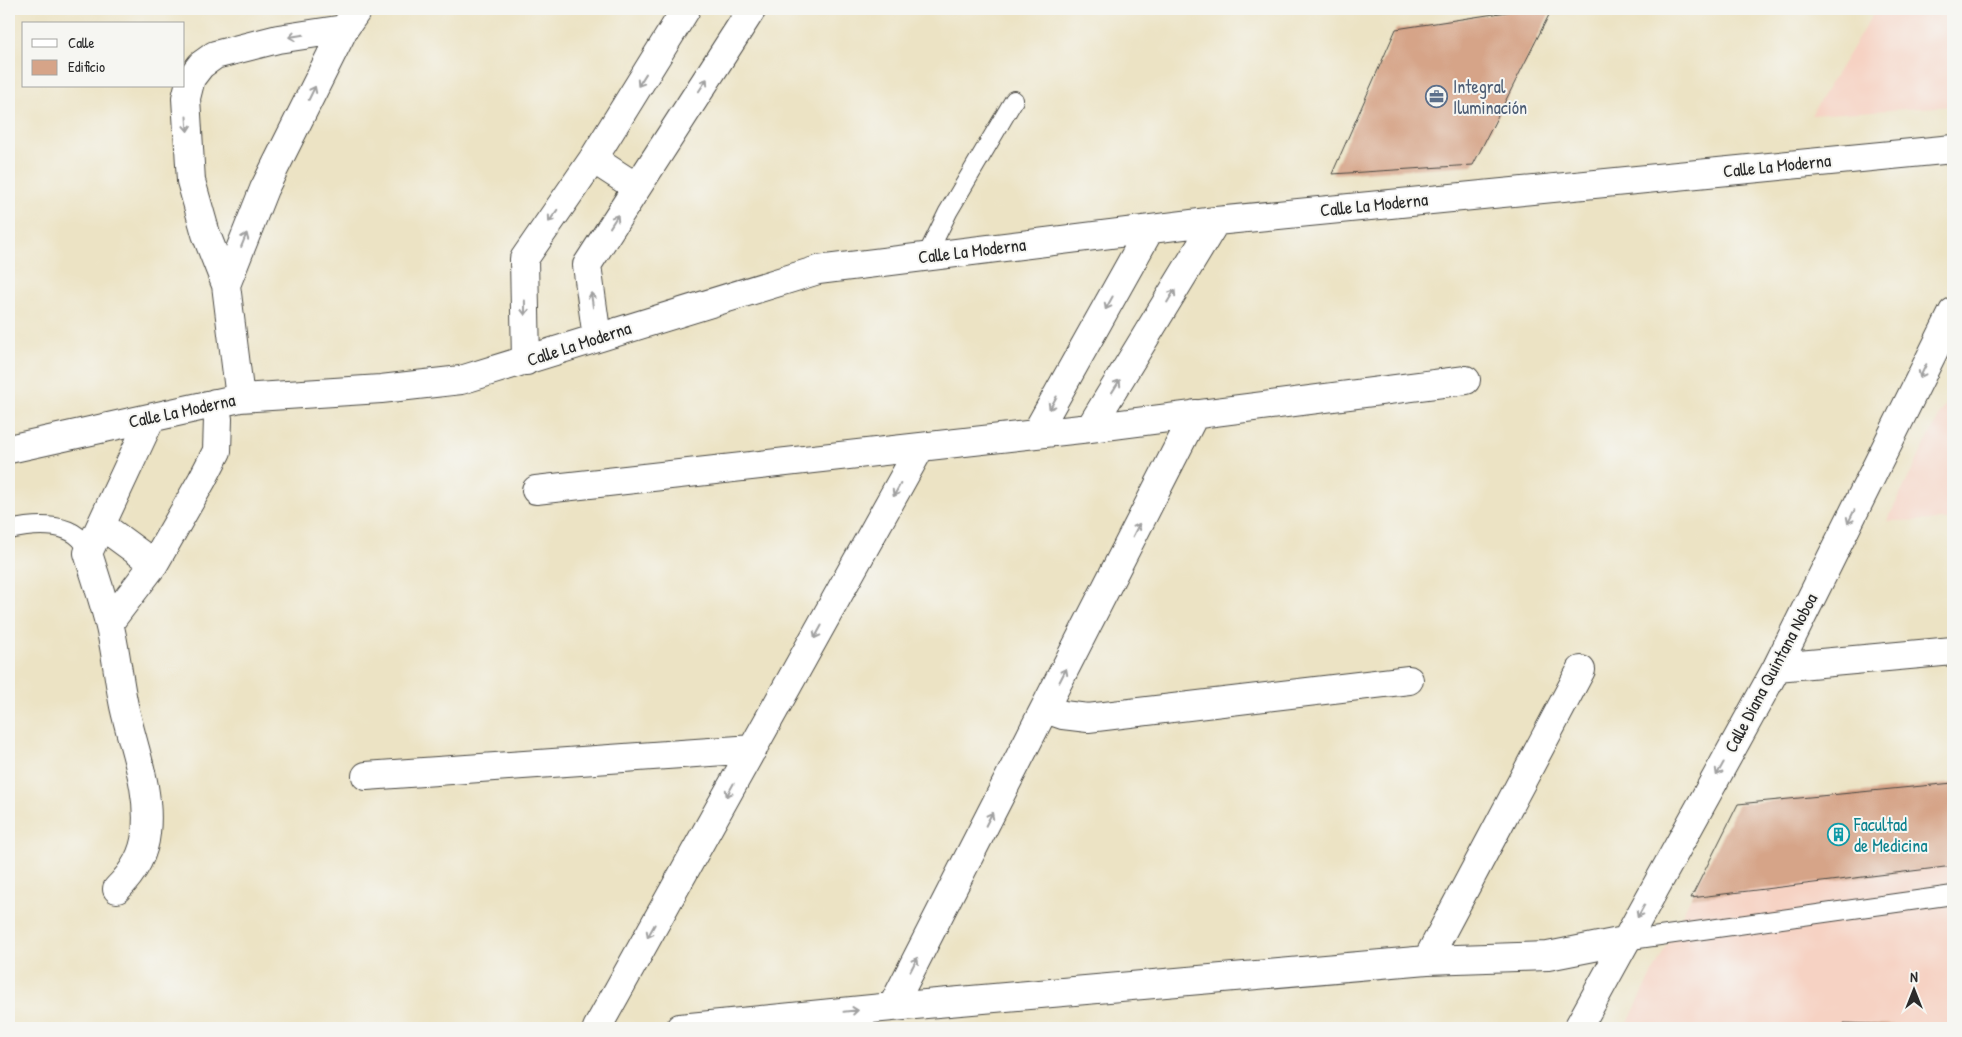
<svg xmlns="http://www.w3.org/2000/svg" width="1962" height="1037" viewBox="0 0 1962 1037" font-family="'Patrick Hand',sans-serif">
<rect width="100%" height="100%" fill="#f6f6f2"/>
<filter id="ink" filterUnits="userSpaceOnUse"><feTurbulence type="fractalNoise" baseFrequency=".02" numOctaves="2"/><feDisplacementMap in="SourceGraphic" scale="10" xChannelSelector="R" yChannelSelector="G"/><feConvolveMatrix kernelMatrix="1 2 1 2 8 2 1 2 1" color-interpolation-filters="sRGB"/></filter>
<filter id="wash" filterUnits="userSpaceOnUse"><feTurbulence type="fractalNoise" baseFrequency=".0096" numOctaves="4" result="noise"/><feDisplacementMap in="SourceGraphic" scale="20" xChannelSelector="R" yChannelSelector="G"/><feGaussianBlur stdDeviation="1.12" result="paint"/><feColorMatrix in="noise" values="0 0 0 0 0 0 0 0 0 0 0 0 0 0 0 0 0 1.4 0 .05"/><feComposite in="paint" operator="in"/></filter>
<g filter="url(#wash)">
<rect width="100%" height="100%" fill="#ece3c4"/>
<path fill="#f6d2c3" d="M 1876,9 L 1953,9 L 1953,106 L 1811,115 Z
M 1953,388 L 1953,520 L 1887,521 Z
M 1953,783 L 1953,1028 L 1625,1028 L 1738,804 Z"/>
<g id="blocks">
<path fill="#d6a488" d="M 1527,9 L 1552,9 L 1473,165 L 1332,174 L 1396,29 Z
M 1953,783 L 1953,866 L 1691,898 L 1738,804 Z
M 1844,1023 L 1933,1026 L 1933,1028 L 1843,1028 Z"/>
</g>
</g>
<g filter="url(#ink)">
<use href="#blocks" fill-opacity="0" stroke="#484742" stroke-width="1"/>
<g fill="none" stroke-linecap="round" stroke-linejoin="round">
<defs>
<path id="service" d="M 926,257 L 948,212 L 1014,100
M 9,530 C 35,524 79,520 88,553
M 1624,941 L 1953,895"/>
<path id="minor" d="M 593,159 L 636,187
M 226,285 L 264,189 L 344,29 L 358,9
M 597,338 L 587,265 L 752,9
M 526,361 L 524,259 L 593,159 L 686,9
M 240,398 L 226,285 L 206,234 L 191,181 L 186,98 L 191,78 L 201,65 L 215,55 L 278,39 L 344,29
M 1090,428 L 1216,221
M 1036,433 L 1150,229
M 9,449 L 240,398 L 381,389 L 461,380 L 818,270 L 1216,221 L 1953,149
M 536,490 L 1090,428 L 1466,380
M 101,525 L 154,564
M 109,623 L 154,564 L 202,480 L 217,451 L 218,419 L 215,403
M 1777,667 L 1953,651
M 1046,709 L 1063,715 L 1088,718 L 1409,680
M 366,776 L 753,749
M 117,889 C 132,874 144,855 146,833 C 151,789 133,748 124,706 C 118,678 116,650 109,623 C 103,599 95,576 88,553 L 151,418
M 1427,960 L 1581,670
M 892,1007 L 1195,414
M 597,1028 L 920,448
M 680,1028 L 892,1007 L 1427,960 L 1548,956 L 1624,941
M 1578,1028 L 1777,667 L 1953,312"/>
</defs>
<use href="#service" stroke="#484742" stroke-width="20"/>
<use href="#minor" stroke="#484742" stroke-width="30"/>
<use href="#service" stroke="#fff" stroke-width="18"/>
<use href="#minor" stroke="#fff" stroke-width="28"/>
</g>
<defs><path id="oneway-shaft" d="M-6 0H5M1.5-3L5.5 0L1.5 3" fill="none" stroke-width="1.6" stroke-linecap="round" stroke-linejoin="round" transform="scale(1.25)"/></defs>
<g stroke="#a0a0a0">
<use href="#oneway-shaft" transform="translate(296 36) rotate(171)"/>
<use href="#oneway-shaft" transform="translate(642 80) rotate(122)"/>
<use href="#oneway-shaft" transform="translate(703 85) rotate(-57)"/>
<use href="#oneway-shaft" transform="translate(312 93) rotate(-64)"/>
<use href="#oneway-shaft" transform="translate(187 124) rotate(86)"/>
<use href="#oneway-shaft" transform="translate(553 216) rotate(125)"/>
<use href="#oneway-shaft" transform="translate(614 221) rotate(-58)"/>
<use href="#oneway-shaft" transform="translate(244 240) rotate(-68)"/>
<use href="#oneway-shaft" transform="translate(1171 296) rotate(-59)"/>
<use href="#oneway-shaft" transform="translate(592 300) rotate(-98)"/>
<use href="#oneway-shaft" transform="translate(1109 303) rotate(119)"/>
<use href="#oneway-shaft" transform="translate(525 308) rotate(89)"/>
<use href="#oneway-shaft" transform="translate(1923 371) rotate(116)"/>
<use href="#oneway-shaft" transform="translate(1116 386) rotate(-58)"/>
<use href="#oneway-shaft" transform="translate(1053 403) rotate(119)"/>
<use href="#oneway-shaft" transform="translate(897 490) rotate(119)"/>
<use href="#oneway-shaft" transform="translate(1851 517) rotate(116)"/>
<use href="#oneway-shaft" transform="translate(1136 530) rotate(-63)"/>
<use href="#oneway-shaft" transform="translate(818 632) rotate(119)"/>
<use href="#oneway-shaft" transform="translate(1063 675) rotate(-63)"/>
<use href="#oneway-shaft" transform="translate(1720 769) rotate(119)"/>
<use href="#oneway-shaft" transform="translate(730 790) rotate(119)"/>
<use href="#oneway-shaft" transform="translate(989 819) rotate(-63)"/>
<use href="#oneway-shaft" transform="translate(1641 911) rotate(119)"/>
<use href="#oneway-shaft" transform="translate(651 931) rotate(119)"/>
<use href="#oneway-shaft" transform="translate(914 964) rotate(-63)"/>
<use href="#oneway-shaft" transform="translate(851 1011) rotate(-6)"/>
</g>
</g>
<defs>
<symbol id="office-ring" viewBox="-11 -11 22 22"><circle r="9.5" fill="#f6f6f2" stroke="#5c6f8a" stroke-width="1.5"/><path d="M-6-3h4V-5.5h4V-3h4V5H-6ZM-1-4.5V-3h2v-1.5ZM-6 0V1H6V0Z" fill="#5c6f8a"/></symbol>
<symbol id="building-ring" viewBox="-11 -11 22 22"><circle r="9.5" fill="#f6f6f2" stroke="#0f9aa8" stroke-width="1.5"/><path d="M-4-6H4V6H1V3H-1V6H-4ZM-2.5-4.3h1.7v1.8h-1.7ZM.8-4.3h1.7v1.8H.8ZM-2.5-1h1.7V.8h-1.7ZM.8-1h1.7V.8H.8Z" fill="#0f9aa8"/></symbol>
</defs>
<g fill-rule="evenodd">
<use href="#office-ring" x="1424" y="84" width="25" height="25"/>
<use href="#building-ring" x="1826" y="822" width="25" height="25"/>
</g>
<g text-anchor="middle" stroke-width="4" stroke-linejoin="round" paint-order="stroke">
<g font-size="18" fill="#4e5e75" stroke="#f6f6f2" text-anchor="start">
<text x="1453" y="93">Integral<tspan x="1453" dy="21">Iluminación</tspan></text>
</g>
<g font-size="18" fill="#2b2b2b" stroke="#f6f6f2">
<text transform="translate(1777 166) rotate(-6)" y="6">Calle La Moderna</text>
<text transform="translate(1374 205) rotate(-6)" y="6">Calle La Moderna</text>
<text transform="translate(972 251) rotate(-7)" y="6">Calle La Moderna</text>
<text transform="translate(579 344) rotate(-18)" y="6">Calle La Moderna</text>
<text transform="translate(182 411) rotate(-12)" y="6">Calle La Moderna</text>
<text transform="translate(1771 673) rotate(-62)" y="6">Calle Diana Quintana Noboa</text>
</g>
<g font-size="18" fill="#0d838f" stroke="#f6f6f2" text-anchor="start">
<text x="1854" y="831">Facultad<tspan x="1854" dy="21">de Medicina</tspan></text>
</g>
</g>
<rect width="1962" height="1037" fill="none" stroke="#f6f6f2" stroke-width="30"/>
<rect x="22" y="22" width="162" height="65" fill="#f6f6f2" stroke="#a5a5a2"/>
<rect x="32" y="39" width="25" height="8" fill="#ffffff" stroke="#a5a5a2"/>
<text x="68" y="48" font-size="15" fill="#2b2b2b">Calle</text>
<rect x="32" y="60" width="25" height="15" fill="#d6a488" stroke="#a5a5a2"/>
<text x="68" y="72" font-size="15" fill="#2b2b2b">Edificio</text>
<g transform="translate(1914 990)" stroke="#f6f6f2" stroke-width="4" paint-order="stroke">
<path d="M0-4L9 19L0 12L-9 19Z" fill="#2b2b2b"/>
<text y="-8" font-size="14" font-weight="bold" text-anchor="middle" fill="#2b2b2b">N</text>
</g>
</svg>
